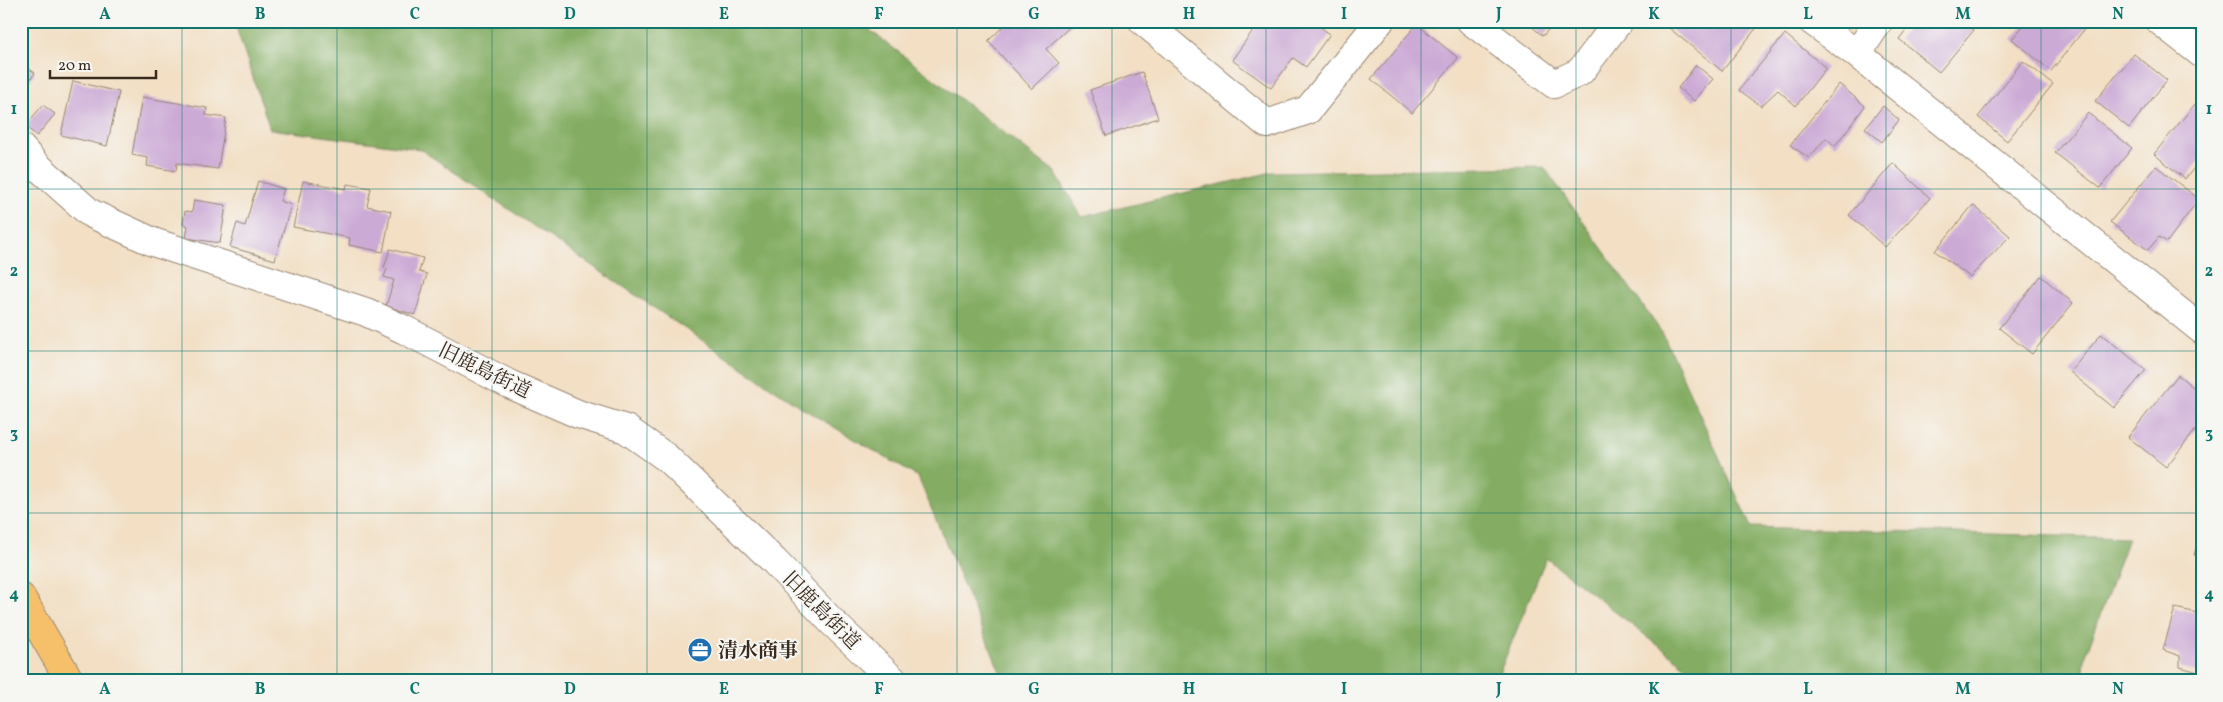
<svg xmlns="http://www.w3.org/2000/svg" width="2223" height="702" viewBox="0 0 2223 702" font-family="Vollkorn,'Noto Serif JP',serif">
<rect width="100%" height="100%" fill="#f6f6f2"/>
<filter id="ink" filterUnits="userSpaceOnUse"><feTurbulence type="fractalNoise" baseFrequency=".02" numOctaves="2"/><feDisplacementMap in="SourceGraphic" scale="10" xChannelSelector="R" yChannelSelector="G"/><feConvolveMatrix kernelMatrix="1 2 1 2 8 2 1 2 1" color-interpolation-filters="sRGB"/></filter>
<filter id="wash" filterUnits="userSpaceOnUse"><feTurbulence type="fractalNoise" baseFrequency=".0096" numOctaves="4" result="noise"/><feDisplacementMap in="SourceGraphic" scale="20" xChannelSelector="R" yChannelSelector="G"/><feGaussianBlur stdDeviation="1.12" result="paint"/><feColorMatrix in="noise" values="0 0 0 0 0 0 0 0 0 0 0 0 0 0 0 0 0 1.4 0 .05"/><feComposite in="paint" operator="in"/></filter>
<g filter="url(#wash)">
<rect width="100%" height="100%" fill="#f2dfc4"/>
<path fill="#84ad64" stroke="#606c41" d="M 234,21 L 858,21 L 1054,171 L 1082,217 L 1272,172 L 1544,167 L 1663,334 L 1751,527 L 2128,538 L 2084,660 L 2082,681 L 1684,681 L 1686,667 L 1546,558 L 1496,681 L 1004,681 L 918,477 L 802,408 L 420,149 L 270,129 Z"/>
<g id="blocks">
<path fill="#ccaad6" d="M 1009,21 L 1076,21 L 1046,49 L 1059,63 L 1032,89 L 988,41 Z
M 1248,21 L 1312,21 L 1330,34 L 1306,67 L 1293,58 L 1271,88 L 1232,60 L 1254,29 L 1246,24 Z
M 1525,21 L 1555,21 L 1543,36 Z
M 1666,21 L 1762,21 L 1722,71 L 1664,24 Z
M 1913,21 L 1963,21 L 1974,30 L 1939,72 L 1899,39 Z
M 2027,21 L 2091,21 L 2051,71 L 2012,39 Z
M 1417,24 L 1458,58 L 1412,113 L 1371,79 Z
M 1785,34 L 1826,68 L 1796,106 L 1778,90 L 1761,106 L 1739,90 Z
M 2134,54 L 2167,80 L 2129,128 L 2095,101 Z
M 2023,61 L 2053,84 L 2007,141 L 1978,117 Z
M 21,63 L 35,73 L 24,88 L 21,87 Z
M 1696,65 L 1713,79 L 1694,101 L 1678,88 Z
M 1142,72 L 1158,118 L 1106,136 L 1090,90 Z
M 73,81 L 119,92 L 107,146 L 61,135 Z
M 1839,84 L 1865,106 L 1835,146 L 1826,138 L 1809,158 L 1790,145 Z
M 142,97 L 207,108 L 206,115 L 226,118 L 218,169 L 177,163 L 176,171 L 147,166 L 148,158 L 132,155 Z
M 2195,104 L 2202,110 L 2202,158 L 2185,179 L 2154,154 Z
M 43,105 L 55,114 L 37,136 L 25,126 Z
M 1883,106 L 1899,120 L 1882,142 L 1865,128 Z
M 2088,113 L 2132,148 L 2100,188 L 2055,153 Z
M 1893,163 L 1930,198 L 1885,247 L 1849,215 Z
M 2156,166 L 2199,199 L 2167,242 L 2159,237 L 2148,250 L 2110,222 Z
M 258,181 L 284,189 L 280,201 L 291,205 L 275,260 L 230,247 L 237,223 L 245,226 Z
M 303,181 L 346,189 L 347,184 L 371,188 L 367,206 L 391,211 L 383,252 L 349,245 L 350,238 L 293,227 Z
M 194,200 L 226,205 L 220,243 L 186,238 L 188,226 L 183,224 L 185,211 L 192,212 Z
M 1973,205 L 2010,236 L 1970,277 L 1935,251 Z
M 390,249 L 423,258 L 419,272 L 427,274 L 415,315 L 386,306 L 394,280 L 384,277 L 387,269 L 384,268 Z
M 2041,276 L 2073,303 L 2032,354 L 1999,328 Z
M 2101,334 L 2146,370 L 2114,408 L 2070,372 Z
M 2178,375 L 2202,394 L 2202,422 L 2166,467 L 2128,437 Z
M 2201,530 L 2202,530 L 2202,557 L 2194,555 Z
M 2175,608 L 2202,614 L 2202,673 L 2180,667 L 2180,656 L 2163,650 Z"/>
</g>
</g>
<g filter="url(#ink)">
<use href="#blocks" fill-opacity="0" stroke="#968471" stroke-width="1"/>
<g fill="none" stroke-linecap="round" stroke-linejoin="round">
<defs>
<path id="minor" d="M 1143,21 L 1267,124 L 1308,110 L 1380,21
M 1471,21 L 1554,84 L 1580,72 L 1619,21
M 1812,21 L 1857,54 L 2202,330
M 2160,21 L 2202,54
M 1857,54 L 1879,21
M 21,148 L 35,164 L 90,213 L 153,242 L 366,312 L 403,329 L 509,384 L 578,414 L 626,429 L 667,458 L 774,561 L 832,622 L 894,681"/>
<path id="major" d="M 21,597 L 70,681"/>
</defs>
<use href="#minor" stroke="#968471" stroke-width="30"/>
<use href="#major" stroke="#968471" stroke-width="30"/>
<use href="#minor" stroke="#fff" stroke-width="28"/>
<use href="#major" stroke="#f6c06b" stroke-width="28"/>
</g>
</g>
<path fill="none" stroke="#0f766e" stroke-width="1" stroke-opacity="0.55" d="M 182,21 L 182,681M 337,21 L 337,681M 492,21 L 492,681M 647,21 L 647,681M 802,21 L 802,681M 957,21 L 957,681M 1112,21 L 1112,681M 1266,21 L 1266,681M 1421,21 L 1421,681M 1576,21 L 1576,681M 1731,21 L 1731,681M 1886,21 L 1886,681M 2041,21 L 2041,681M 21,189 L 2202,189M 21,351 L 2202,351M 21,513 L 2202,513"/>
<defs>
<symbol id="office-disc" viewBox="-11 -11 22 22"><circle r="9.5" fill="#1f6fb2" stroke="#f6f6f2"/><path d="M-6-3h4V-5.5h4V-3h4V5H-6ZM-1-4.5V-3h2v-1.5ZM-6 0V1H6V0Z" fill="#fff"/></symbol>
</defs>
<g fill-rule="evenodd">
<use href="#office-disc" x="686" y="636" width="28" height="28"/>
</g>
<g text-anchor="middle" stroke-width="4" stroke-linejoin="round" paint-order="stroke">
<g font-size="20" fill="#3b2a1e" stroke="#f6f6f2">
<text transform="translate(485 370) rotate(26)" y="7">旧鹿島街道</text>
<text transform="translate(822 610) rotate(45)" y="7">旧鹿島街道</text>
</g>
<g font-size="20" font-weight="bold" fill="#3b2a1e" stroke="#f6f6f2" text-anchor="start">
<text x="718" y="657">清水商事</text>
</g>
</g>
<rect width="2223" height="702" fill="none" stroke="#f6f6f2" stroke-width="55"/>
<path d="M50 70v8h106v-8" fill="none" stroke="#3b2a1e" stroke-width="2.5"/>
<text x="58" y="70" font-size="15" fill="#3b2a1e" stroke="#f6f6f2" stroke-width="4" paint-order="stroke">20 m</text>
<rect x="28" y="28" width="2168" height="646" fill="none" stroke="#0f766e" stroke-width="2"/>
<g font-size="16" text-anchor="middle" font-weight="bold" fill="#0f766e">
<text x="105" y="19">A</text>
<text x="260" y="19">B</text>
<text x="415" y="19">C</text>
<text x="570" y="19">D</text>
<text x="724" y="19">E</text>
<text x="879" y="19">F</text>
<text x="1034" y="19">G</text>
<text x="1189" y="19">H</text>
<text x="1344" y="19">I</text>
<text x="1499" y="19">J</text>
<text x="1654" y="19">K</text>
<text x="1808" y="19">L</text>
<text x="1963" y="19">M</text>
<text x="2118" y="19">N</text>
<text x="14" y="114">1</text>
<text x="2209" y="114">1</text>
<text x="14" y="276">2</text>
<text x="2209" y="276">2</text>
<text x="14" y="438">3</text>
<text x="2209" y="438">3</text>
<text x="14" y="599">4</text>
<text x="2209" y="599">4</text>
<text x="105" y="694">A</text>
<text x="260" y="694">B</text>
<text x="415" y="694">C</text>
<text x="570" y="694">D</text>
<text x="724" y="694">E</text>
<text x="879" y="694">F</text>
<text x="1034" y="694">G</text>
<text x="1189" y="694">H</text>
<text x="1344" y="694">I</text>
<text x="1499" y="694">J</text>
<text x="1654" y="694">K</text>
<text x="1808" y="694">L</text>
<text x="1963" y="694">M</text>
<text x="2118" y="694">N</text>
</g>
</svg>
